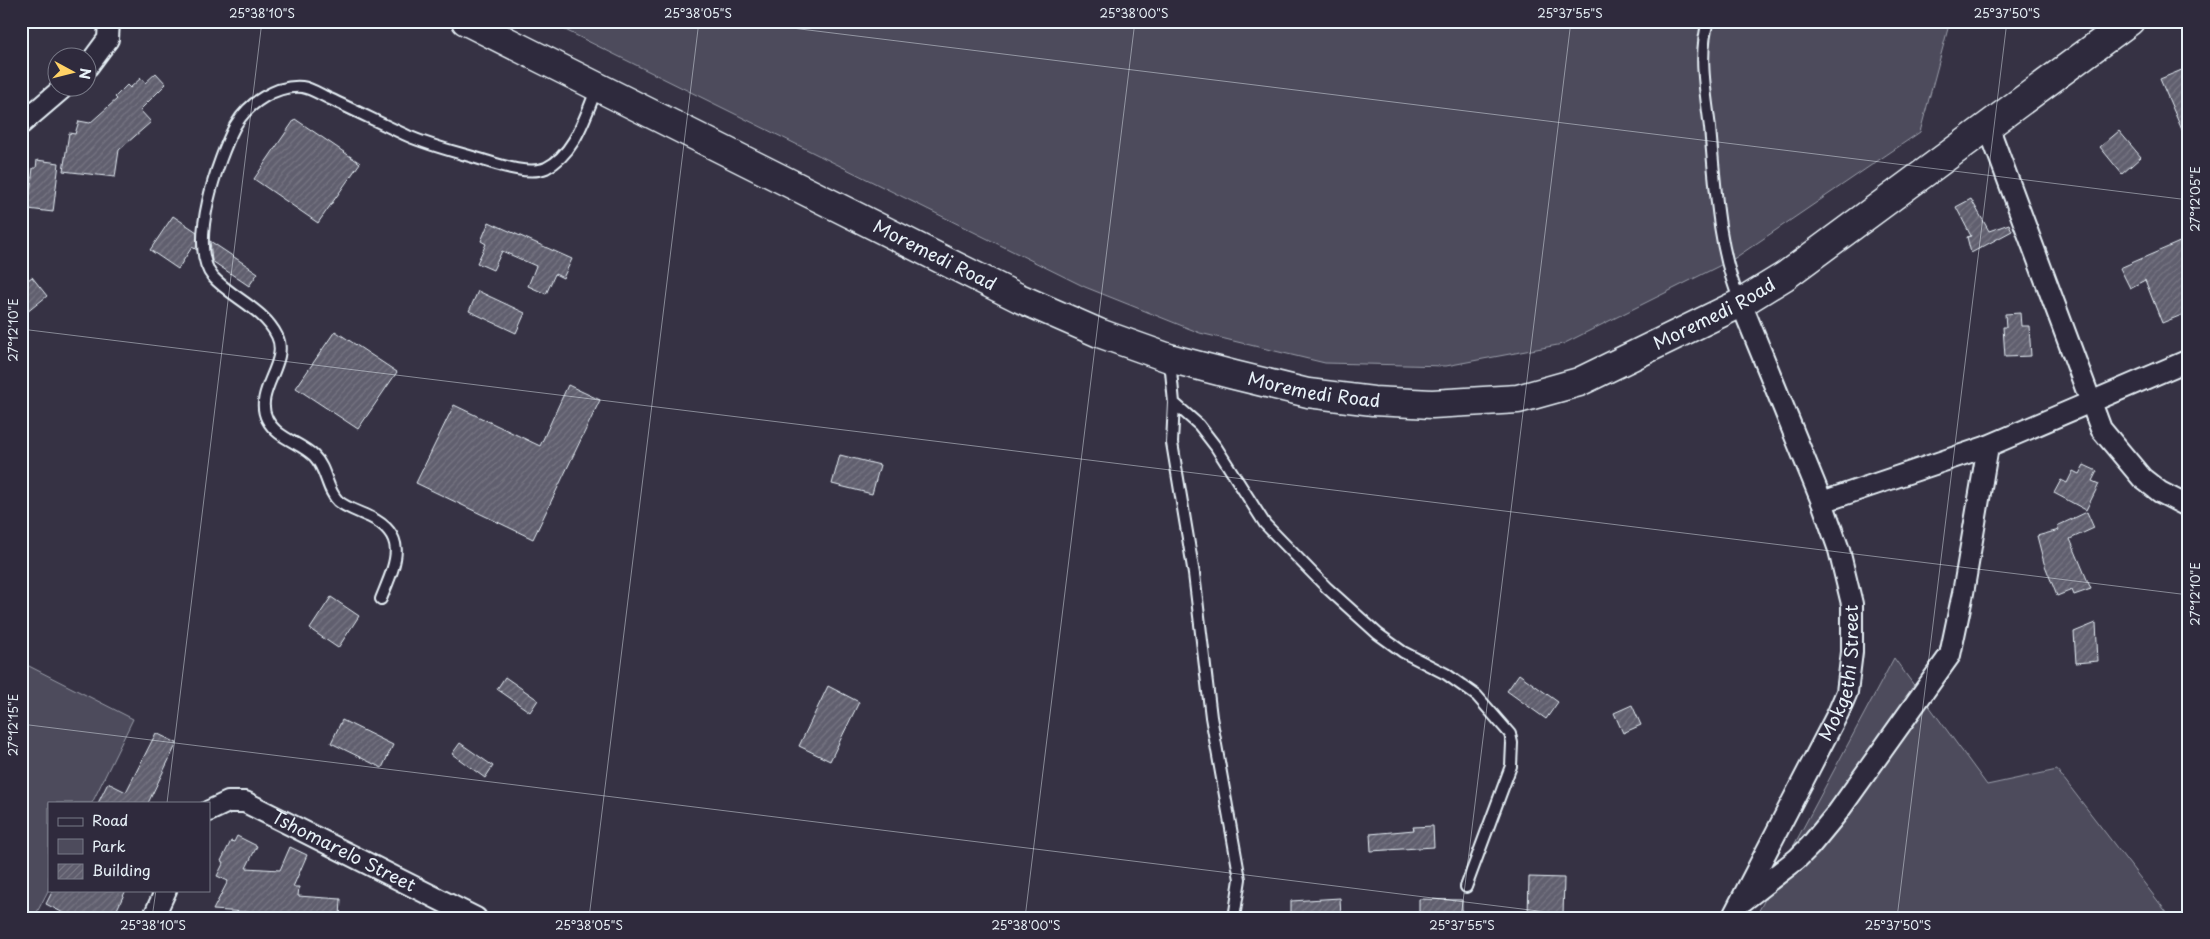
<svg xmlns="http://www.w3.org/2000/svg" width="2210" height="939" viewBox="0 0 2210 939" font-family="'Playpen Sans',sans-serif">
<defs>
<pattern id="building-hatch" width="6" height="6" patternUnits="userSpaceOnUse" patternTransform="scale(1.25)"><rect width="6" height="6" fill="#605e6e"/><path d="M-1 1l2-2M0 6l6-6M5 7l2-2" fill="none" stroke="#777683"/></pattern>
</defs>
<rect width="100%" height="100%" fill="#363244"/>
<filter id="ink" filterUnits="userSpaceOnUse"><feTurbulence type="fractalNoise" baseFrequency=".02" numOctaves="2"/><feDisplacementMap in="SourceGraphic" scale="10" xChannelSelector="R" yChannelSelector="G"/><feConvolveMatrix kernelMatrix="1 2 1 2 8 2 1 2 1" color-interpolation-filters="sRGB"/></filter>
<g filter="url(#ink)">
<path fill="#4d4b5c" stroke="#9a9eaa" d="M 547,21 L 1950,21 L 1920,132 L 1735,258 L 1563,344 L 1446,366 L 1325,363 L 1200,333 L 1085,287 Z
M 1894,658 L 1987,785 L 2057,770 L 2171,918 L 1755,918 Z
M 21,662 L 133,719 L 92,803 L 49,803 L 49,889 L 34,918 L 21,918 Z"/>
<path fill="url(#building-hatch)" stroke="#e8f1f8" d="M 2189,67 L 2189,146 L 2160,79 Z
M 156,73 L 166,84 L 140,110 L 151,122 L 119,150 L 115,177 L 63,171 L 69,133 L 75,134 L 79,121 L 90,123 L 117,99 L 115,97 L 127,85 L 130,88 L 141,78 L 145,83 Z
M 295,119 L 360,163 L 318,223 L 254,179 Z
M 2119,131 L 2141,157 L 2122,174 L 2100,147 Z
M 37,160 L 59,163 L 53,212 L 28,209 L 33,168 L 36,168 Z
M 1971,199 L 1989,231 L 2009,224 L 2012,231 L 1971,253 L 1967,237 L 1971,236 L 1956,207 Z
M 173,216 L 197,232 L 197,250 L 192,247 L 178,269 L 150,250 Z
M 489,222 L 572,259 L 563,278 L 555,274 L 546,294 L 528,286 L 536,266 L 502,251 L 493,270 L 477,263 L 486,244 L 481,241 Z
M 210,241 L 258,273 L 249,286 L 212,261 Z
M 2182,241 L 2189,257 L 2189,312 L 2162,323 L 2145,280 L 2130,288 L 2120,268 Z
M 32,277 L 47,296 L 21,317 L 21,285 Z
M 478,291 L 525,313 L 516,333 L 469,311 Z
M 2020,313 L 2021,326 L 2029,326 L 2031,356 L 2005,357 L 2003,327 L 2006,327 L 2005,314 Z
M 335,331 L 397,372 L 358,429 L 296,388 Z
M 568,385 L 600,400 L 533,539 L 416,483 L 454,405 L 540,446 Z
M 840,455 L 880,465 L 872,494 L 832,484 Z
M 2084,465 L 2097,471 L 2092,481 L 2099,484 L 2086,510 L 2054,493 L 2061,480 L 2067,483 L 2073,471 L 2079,474 Z
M 2087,512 L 2094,528 L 2070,539 L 2091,589 L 2074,595 L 2072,590 L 2057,596 L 2044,563 L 2037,536 L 2059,530 L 2057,526 Z
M 331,597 L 359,616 L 338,648 L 310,629 Z
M 2096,623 L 2098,661 L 2076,663 L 2074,632 Z
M 1519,674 L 1558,702 L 1546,719 L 1507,691 Z
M 505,677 L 538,700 L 530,712 L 497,689 Z
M 828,686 L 859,702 L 830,761 L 799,746 Z
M 1632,705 L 1641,725 L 1623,733 L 1614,713 Z
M 342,720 L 393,745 L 382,768 L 331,743 Z
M 156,733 L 177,743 L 148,803 L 98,803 L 108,783 L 126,792 Z
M 460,743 L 493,766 L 485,778 L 452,754 Z
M 1433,826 L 1434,847 L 1371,851 L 1370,834 L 1414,830 L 1413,827 Z
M 237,836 L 257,846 L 246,868 L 280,870 L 290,847 L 307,855 L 293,887 L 299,887 L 298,896 L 341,899 L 340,918 L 213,910 L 228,881 L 217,876 L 224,862 L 221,861 L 231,841 L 234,842 Z
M 1529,877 L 1564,878 L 1563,916 L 1528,915 Z
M 53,890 L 126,890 L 113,918 L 73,918 L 46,904 Z
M 1340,898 L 1341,918 L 1299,918 L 1299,915 L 1291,916 L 1291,901 Z
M 1419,899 L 1462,900 L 1462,915 L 1419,913 Z"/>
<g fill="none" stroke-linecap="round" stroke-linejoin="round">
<defs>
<path id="lane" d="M 1708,21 C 1698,56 1706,93 1710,128 C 1715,182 1718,251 1740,301
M 1170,360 L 1174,403 L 1172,443 L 1194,574 L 1211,717 L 1240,879 L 1234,918
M 1174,403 L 1199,425 L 1216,447 L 1265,524 L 1327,588 L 1378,634 L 1403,652 L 1446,674 L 1477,696 L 1510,734 L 1512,743 L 1511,766 L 1466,887
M 381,599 C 394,566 411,537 370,517 C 360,512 346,508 338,501 C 326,489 327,469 314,456 C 300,442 277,439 267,419 C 253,391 290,363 277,336 C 264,309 232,298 213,277 C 187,246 218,159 235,126 C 248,103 276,85 302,87 C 311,88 321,95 330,99 C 356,111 382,124 408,136 C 433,147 461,153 486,161 C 502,166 530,175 546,168 C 575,154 585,116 597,88"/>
<g id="street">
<path d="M 88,66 L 108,39 L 109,21"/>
<path d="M 21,124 L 63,88"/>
<path d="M 1988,126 L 2101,429 L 2142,478 L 2160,492 L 2189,507"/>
<path d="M 1822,502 L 1988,446 L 2189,360"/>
<path id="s1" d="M 209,811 L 228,802 L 245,802 L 476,918"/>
<path d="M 1743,901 L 1797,859 L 1810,846 L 1838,812 L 1950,655 L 1963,593 L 1988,446"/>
<path d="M 153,918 L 166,890"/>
<path id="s2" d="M 1732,918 L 1838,713 L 1847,692 L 1852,652 L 1852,604 L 1839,550 L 1822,502 L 1741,303"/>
</g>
<g id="secondary">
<path id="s3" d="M 466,21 L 1019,298 L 1099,333 L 1169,358 L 1234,375 L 1308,393 L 1373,401 L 1432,404 L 1518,399 L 1579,382 L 1741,303 L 1785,276 L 2130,21"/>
</g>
</defs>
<use href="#lane" stroke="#e8f1f8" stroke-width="14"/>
<use href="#street" stroke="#e8f1f8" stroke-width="24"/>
<use href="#secondary" stroke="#e8f1f8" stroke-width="31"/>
<use href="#lane" stroke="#2f2a3d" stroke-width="10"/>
<use href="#street" stroke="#2f2a3d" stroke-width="20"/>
<use href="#secondary" stroke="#2f2a3d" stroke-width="28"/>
</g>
</g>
<path fill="none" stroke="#e8f1f8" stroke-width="1" stroke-opacity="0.45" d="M 735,21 L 2189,200M 21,329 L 2189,595M 21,724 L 1595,918M 167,803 L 262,21M 152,918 L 156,890M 589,918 L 699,21M 1025,918 L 1135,21M 1461,918 L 1571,21M 1897,918 L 2007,21"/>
<g text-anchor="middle" stroke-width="4.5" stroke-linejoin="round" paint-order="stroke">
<g font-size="18" fill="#e8f1f8" stroke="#2f2a3d">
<text dy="6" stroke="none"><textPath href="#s3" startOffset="524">Moremedi Road</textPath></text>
<text dy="6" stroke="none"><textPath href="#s3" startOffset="1349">Moremedi Road</textPath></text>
<text dy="6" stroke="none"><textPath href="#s3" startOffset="929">Moremedi Road</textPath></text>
<text dy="6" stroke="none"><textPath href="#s2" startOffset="271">Mokgethi Street</textPath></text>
<text dy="6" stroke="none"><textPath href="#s1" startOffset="148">Tshomarelo Street</textPath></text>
</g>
</g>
<rect width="2210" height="939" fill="none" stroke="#2f2a3d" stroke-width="55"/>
<rect x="48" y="802" width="162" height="90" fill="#2f2a3d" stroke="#797a88"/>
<rect x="58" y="818" width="25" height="8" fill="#2f2a3d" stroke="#797a88"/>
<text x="92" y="826" font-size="15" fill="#e8f1f8">Road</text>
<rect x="58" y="839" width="25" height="15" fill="#4d4b5c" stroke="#797a88"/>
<text x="92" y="852" font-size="15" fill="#e8f1f8">Park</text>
<rect x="58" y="864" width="25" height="15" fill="url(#building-hatch)" stroke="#797a88"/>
<text x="92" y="876" font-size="15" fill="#e8f1f8">Building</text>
<g transform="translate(72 72) rotate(97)"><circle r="24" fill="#2f2a3d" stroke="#797a88"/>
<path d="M0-4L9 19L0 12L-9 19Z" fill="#ffd166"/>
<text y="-8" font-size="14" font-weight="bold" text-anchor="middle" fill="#e8f1f8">N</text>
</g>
<rect x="28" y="28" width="2154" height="884" fill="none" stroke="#e8f1f8" stroke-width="2"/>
<g font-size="12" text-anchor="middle" fill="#e8f1f8">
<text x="262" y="18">25°38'10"S</text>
<text x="698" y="18">25°38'05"S</text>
<text x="1134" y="18">25°38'00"S</text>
<text x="1570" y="18">25°37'55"S</text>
<text x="2007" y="18">25°37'50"S</text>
<text transform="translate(2196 199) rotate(-90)" y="4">27°12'05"E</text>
<text transform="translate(14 330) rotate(-90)" y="4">27°12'10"E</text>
<text transform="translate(2196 594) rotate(-90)" y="4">27°12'10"E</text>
<text transform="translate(14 725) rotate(-90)" y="4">27°12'15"E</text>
<text x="153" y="930">25°38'10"S</text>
<text x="589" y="930">25°38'05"S</text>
<text x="1026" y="930">25°38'00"S</text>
<text x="1462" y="930">25°37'55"S</text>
<text x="1898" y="930">25°37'50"S</text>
</g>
</svg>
